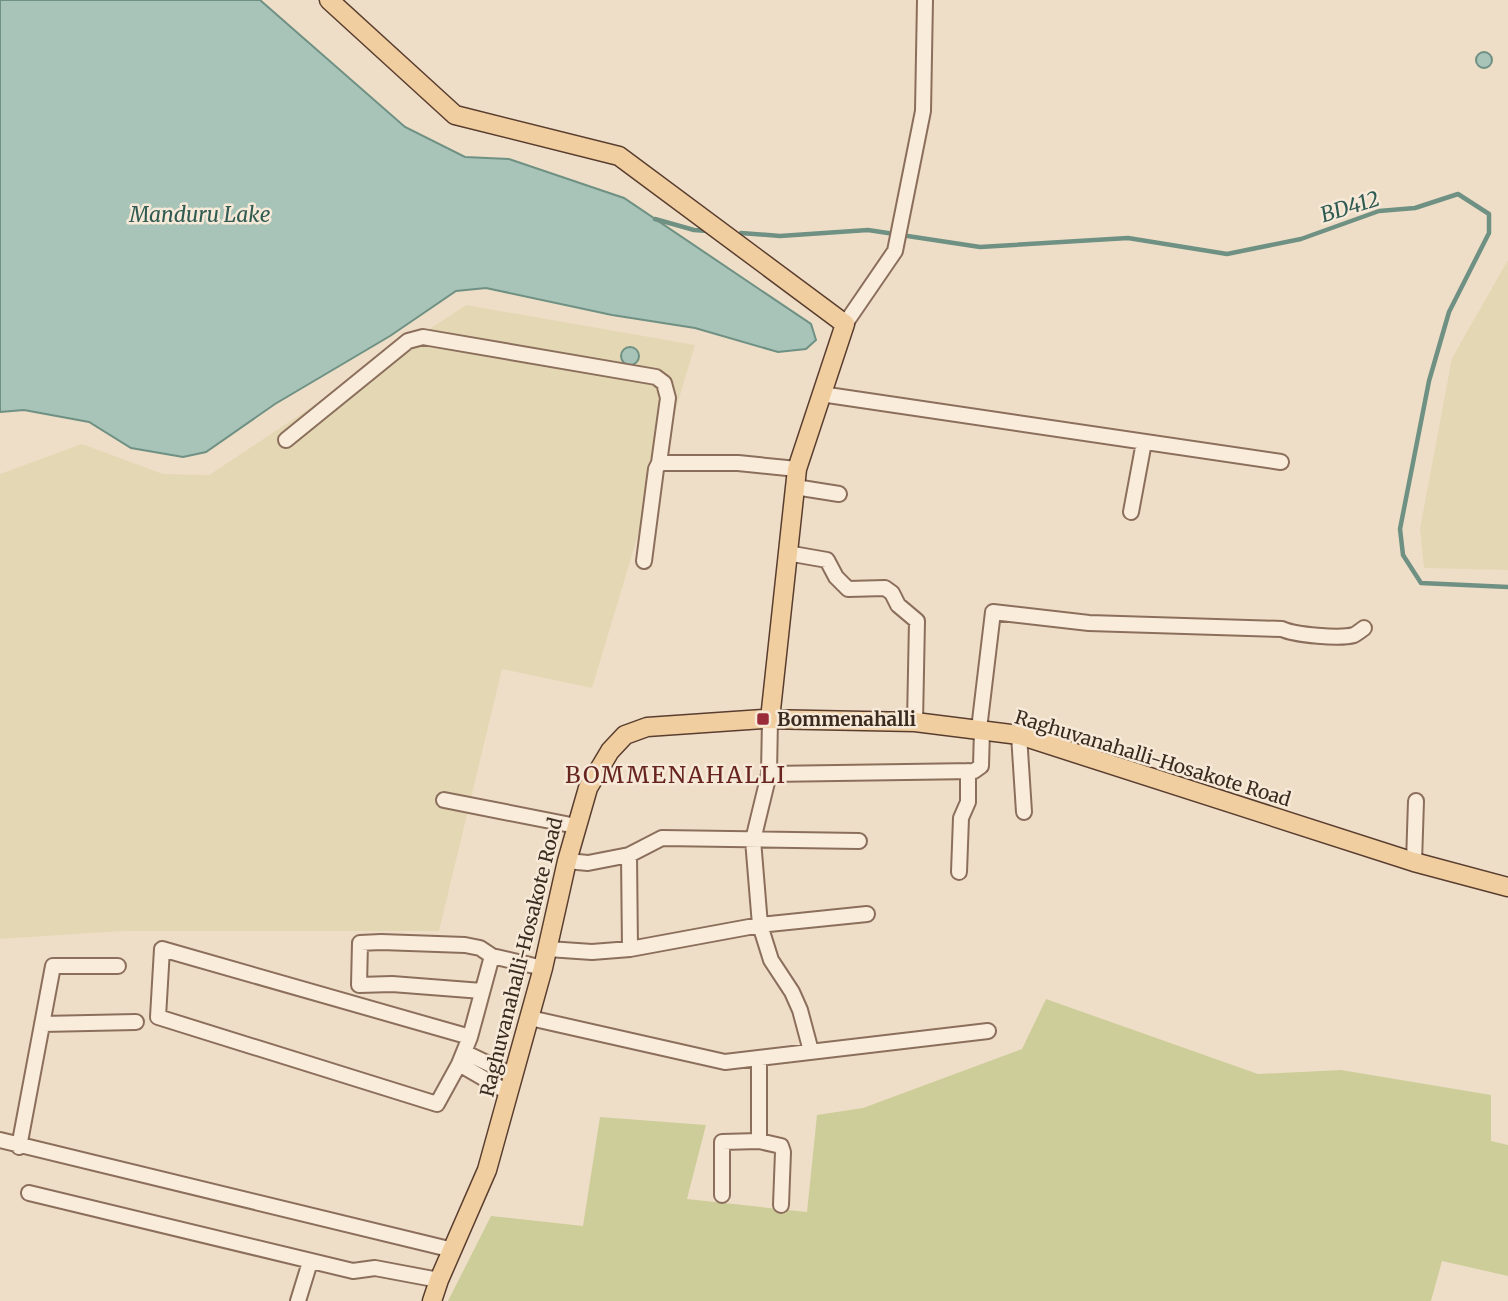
<svg xmlns="http://www.w3.org/2000/svg" width="1508" height="1301" viewBox="0 0 1508 1301" font-family="Merriweather,serif">
<rect width="100%" height="100%" fill="#efdec7"/>
<path fill="#e4d7b4" d="M 1508,260 L 1508,570 L 1424,568 L 1420,529 L 1452,358 Z
M 466,305 L 695,345 L 592,688 L 502,669 L 439,931 L 122,931 L 0,939 L 0,474 L 82,444 L 163,474 L 209,475 Z"/>
<path fill="#cdcd9a" d="M 1046,999 L 1258,1074 L 1341,1070 L 1491,1095 L 1491,1141 L 1508,1145 L 1508,1276 L 1442,1261 L 1431,1301 L 448,1301 L 491,1216 L 583,1226 L 600,1117 L 706,1125 L 687,1199 L 807,1212 L 817,1115 L 863,1108 L 1022,1049 Z"/>
<path fill="#a8c3b8" stroke="#6e9184" stroke-width="2" d="M 0,0 L 260,0 L 405,127 L 465,157 L 509,159 L 624,198 L 811,324 L 816,340 L 806,349 L 778,352 L 695,328 L 612,315 L 486,288 L 456,291 L 390,336 L 275,404 L 206,452 L 183,457 L 131,448 L 89,422 L 24,410 L 0,412 Z
M1476 60a8 8 0 1 1 16 0a8 8 0 1 1-16 0Z
M621 356a9 9 0 1 1 18 0a9 9 0 1 1-18 0Z"/>
<g fill="none" stroke-linecap="round" stroke-linejoin="round">
<path stroke="#6e9184" stroke-width="4.5" d="M 655,219 L 694,230 L 708,231
M 741,233 L 780,236 L 868,230 L 980,247 L 1128,238 L 1227,254 L 1301,239 L 1379,211 L 1415,208 L 1458,194 L 1489,214 L 1489,233 L 1449,312 L 1429,381 L 1400,529 L 1403,555 L 1421,583 L 1508,587"/>
<defs>
<path id="minor" d="M 845,324 L 895,251 L 923,111 L 925,0
M 821,394 L 1281,462
M 286,440 L 408,341 L 423,337 L 656,377 L 664,383 L 668,398 L 659,463
M 795,487 L 839,494
M 1131,512 L 1144,442
M 787,553 L 827,560 L 836,577 L 848,589 L 885,588 L 892,593 L 898,605 L 917,621 L 915,722
M 644,561 L 656,469 L 659,463 L 738,463 L 797,469
M 770,719 L 769,774 L 753,840 L 760,925 L 771,960 L 792,992 L 800,1010 L 811,1051
M 979,729 L 993,612 L 1089,623 L 1282,629 C 1295,635 1340,639 1354,635 C 1356,634 1363,629 1364,628
M 1019,735 L 1024,812
M 769,774 L 974,771 L 981,766 L 982,730
M 444,800 L 576,826
M 629,855 L 630,949
M 567,861 L 588,863 L 629,855 L 662,838 L 859,841
M 1414,862 L 1416,801
M 959,872 L 961,818 L 968,802 L 968,771
M 548,949 L 592,952 L 630,949 L 760,925 L 867,914
M 482,991 L 392,984 L 359,985 L 360,943 L 381,942 L 465,945 L 480,948 L 492,956
M 530,1018 L 725,1062 L 988,1031
M 42,1024 L 136,1022
M 470,1037 L 162,949 L 158,1017 L 437,1104 L 459,1064 L 509,1093
M 464,1052 L 512,1075
M 459,1064 L 470,1037 L 492,956 L 543,968
M 0,1140 L 453,1250
M 759,1141 L 759,1058
M 19,1147 L 53,966 L 118,966
M 29,1193 L 353,1271 L 375,1268 L 439,1280
M 722,1195 L 722,1142 L 759,1141 L 781,1146 L 783,1152 L 781,1205
M 298,1301 L 310,1262"/>
<path id="major" d="M 329,0 L 455,115 L 619,156 L 845,324 L 797,469 L 770,719
M 432,1301 L 439,1280 L 487,1170 L 543,968 L 567,861 L 588,788 L 610,751 L 625,735 L 647,727 L 763,719 L 915,722 L 1019,735 L 1414,862 L 1508,887"/>
</defs>
<use href="#minor" stroke="#8b6f5c" stroke-width="18"/>
<use href="#major" stroke="#593e30" stroke-width="21"/>
<use href="#minor" stroke="#f9ecda" stroke-width="14"/>
<use href="#major" stroke="#f1ce9f" stroke-width="18"/>
</g>
<rect fill="#9a2c3a" stroke="#f6e9d7" stroke-width="2.5" x="756" y="712" width="14" height="14" rx="3.5"/>
<g text-anchor="middle" stroke-width="5" stroke-linejoin="round" paint-order="stroke">
<g font-size="19" font-weight="bold" fill="#3b2a20" stroke="#f6e9d7" text-anchor="start">
<text x="777" y="726">Bommenahalli</text>
</g>
<g font-size="19" fill="#3b2a20" stroke="#f6e9d7">
<text transform="translate(1153 758) rotate(17)" y="7">Raghuvanahalli-Hosakote Road</text>
<text transform="translate(521 957) rotate(-76)" y="7">Raghuvanahalli-Hosakote Road</text>
</g>
<g font-size="21" font-style="italic" fill="#2f5b53" stroke="#f6e9d7">
<text transform="translate(1350 207) rotate(-17)" y="7">BD412</text>
<text x="200" y="222">Manduru Lake</text>
</g>
<g font-size="23" letter-spacing="2" fill="#68251f" stroke="#f6e9d7">
<text x="676" y="783">BOMMENAHALLI</text>
</g>
</g>
</svg>
